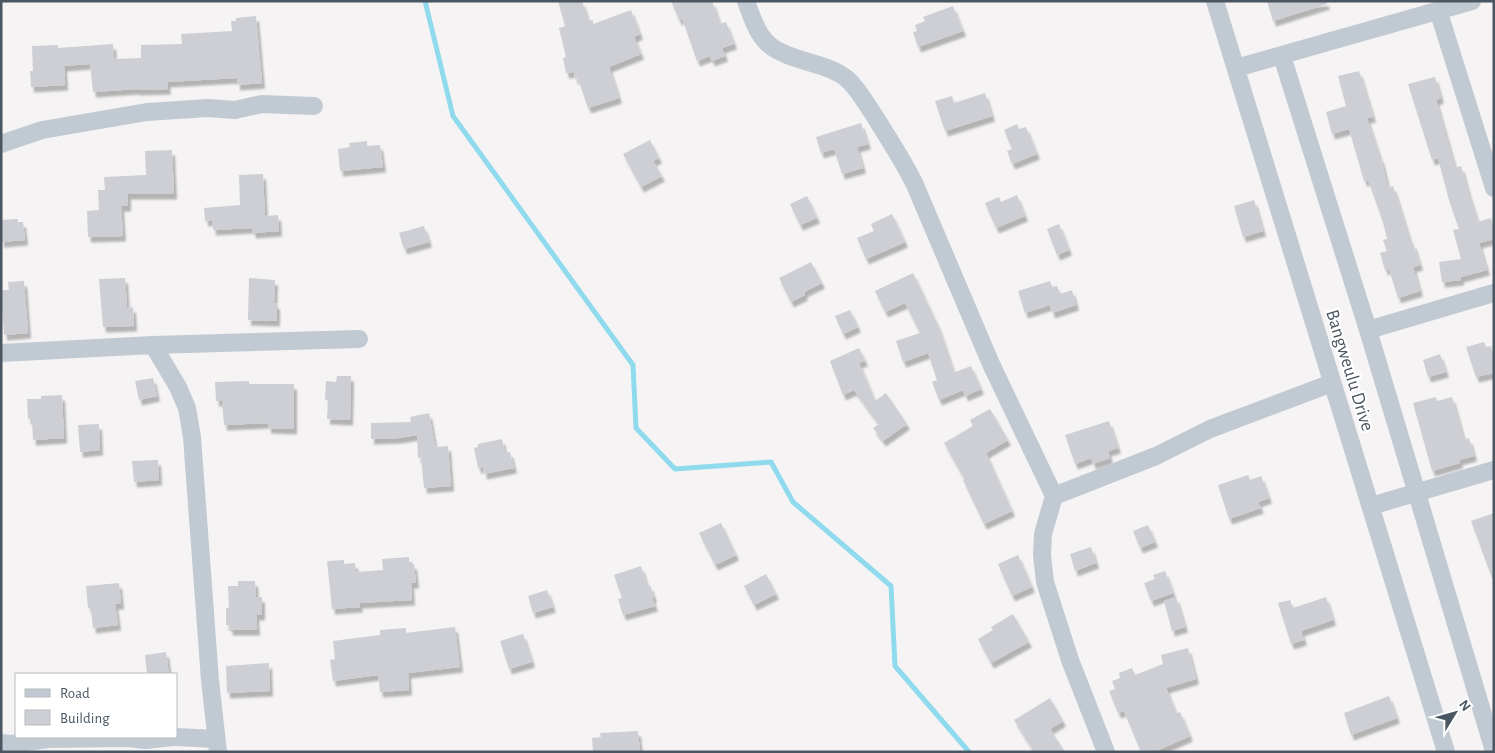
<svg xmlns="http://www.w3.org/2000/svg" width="1495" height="753" viewBox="0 0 1495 753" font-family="'Alegreya Sans',sans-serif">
<defs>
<filter id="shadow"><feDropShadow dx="3" dy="5.5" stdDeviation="1" flood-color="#0004"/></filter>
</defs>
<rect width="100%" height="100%" fill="#f5f3f3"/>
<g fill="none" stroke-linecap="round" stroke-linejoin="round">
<path stroke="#90daee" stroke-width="5" d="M 425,1 L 453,116 L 633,365 L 636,428 L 675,469 L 771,462 L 793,502 L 891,586 L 895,666 L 969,752"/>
</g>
<path fill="#cdcfd5" filter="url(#shadow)" d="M 558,1 L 582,1 L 588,21 L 593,20 L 593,24 L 631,10 L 640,34 L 634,37 L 641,54 L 609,67 L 619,98 L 588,108 L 578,78 L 575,79 L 574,72 L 566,73 L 563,58 L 566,57 L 559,28 L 565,26 Z
M 671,1 L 712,1 L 720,24 L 726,22 L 734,44 L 722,48 L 725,56 L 712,61 L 710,56 L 697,61 L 682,18 L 679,20 Z
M 1267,1 L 1326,1 L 1327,4 L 1273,21 Z
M 953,6 L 963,31 L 918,47 L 913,32 L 917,31 L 915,25 L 925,21 L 923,17 Z
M 256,16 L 262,83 L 237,85 L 237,78 L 167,82 L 168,89 L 137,90 L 137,89 L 93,92 L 90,64 L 64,66 L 65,85 L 31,87 L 30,71 L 33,71 L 32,46 L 58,45 L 58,48 L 113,44 L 114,59 L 141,58 L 141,45 L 182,44 L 181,34 L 232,31 L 231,21 L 236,21 L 236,18 Z
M 1359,71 L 1373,117 L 1367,118 L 1380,158 L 1381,158 L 1388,188 L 1393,186 L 1411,244 L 1413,243 L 1420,265 L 1413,267 L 1420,291 L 1398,298 L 1389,269 L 1385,270 L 1380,253 L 1387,251 L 1383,240 L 1387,239 L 1383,222 L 1368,180 L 1364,181 L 1349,129 L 1332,134 L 1326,112 L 1346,106 L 1338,76 Z
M 1435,77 L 1441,98 L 1436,100 L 1455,168 L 1461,166 L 1469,195 L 1478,222 L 1491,218 L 1494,229 L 1494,239 L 1479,243 L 1487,270 L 1461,277 L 1461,280 L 1442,282 L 1439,262 L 1461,259 L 1453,230 L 1459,229 L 1449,200 L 1438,158 L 1432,160 L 1408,84 Z
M 985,93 L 992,116 L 945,131 L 935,101 L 952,96 L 954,103 Z
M 861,123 L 868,144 L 857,147 L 863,168 L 842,174 L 834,149 L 821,153 L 816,137 Z
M 1017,124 L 1019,129 L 1026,127 L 1037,154 L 1012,164 L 1007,151 L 1012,149 L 1004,130 Z
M 650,140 L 659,158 L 653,161 L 662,176 L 641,187 L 623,154 Z
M 367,141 L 367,146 L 380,145 L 383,167 L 340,171 L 338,149 L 350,147 L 349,143 Z
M 172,150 L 174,194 L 128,194 L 128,206 L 121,206 L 123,236 L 88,237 L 87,211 L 99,210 L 98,190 L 105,190 L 104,177 L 146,175 L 145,151 Z
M 263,174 L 265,216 L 278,215 L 279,231 L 253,233 L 252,228 L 213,230 L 212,220 L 205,221 L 204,208 L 240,205 L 239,175 Z
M 1017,195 L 1025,216 L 996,228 L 985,203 L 999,197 L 1001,202 Z
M 807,196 L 817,218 L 800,225 L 790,204 Z
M 1254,200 L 1263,231 L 1243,237 L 1234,206 Z
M 892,214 L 905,242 L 866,259 L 857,238 L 874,231 L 871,224 Z
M 18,219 L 18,222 L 23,222 L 25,240 L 1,242 L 1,220 Z
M 1059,224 L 1069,250 L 1057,255 L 1047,229 Z
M 424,226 L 429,242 L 404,249 L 399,233 Z
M 811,262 L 822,283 L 804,292 L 805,295 L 791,302 L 779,278 Z
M 913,273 L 938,326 L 953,370 L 955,372 L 971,366 L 981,389 L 965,396 L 963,390 L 939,400 L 932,382 L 937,380 L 928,353 L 903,362 L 896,341 L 920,333 L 905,303 L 885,312 L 875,291 Z
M 125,278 L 127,308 L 133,307 L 134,326 L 103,327 L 99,279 Z
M 249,278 L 275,280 L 274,303 L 277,304 L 277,321 L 248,320 Z
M 24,281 L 28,333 L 4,335 L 1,290 L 9,290 L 8,282 Z
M 1050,281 L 1052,287 L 1057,286 L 1060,294 L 1072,290 L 1076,305 L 1052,313 L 1050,305 L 1025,313 L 1018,291 Z
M 850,310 L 858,327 L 843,334 L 835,316 Z
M 1484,342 L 1486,347 L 1491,346 L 1494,358 L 1494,373 L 1476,377 L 1466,347 Z
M 859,348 L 865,361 L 859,363 L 875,401 L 886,393 L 907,424 L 883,441 L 873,428 L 879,424 L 854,390 L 843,395 L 830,361 Z
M 1440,354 L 1446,372 L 1428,377 L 1423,360 Z
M 337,376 L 351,376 L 350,420 L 327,419 L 328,400 L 325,400 L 326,381 L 336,382 Z
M 153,378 L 157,396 L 139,400 L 135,381 Z
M 249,381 L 249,384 L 294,384 L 294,429 L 268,428 L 268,423 L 224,425 L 222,401 L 216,401 L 215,382 Z
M 62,395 L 64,438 L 33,440 L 32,418 L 28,419 L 27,399 L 41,399 L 41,396 Z
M 1436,397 L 1437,401 L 1452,397 L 1464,440 L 1469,438 L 1474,456 L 1459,460 L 1460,463 L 1432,471 L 1413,403 Z
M 990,409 L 1008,440 L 986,453 L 1012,511 L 984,524 L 963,480 L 965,480 L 944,443 L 973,426 L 970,420 Z
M 429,413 L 435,447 L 448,446 L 451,486 L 424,488 L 421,457 L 418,458 L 417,435 L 399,438 L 371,439 L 371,423 L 411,422 L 410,417 Z
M 1109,421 L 1118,448 L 1108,451 L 1110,458 L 1093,464 L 1091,458 L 1075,464 L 1065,435 Z
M 99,424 L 100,450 L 80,452 L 78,425 Z
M 502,439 L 505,453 L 510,452 L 514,468 L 484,474 L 483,467 L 478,468 L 474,448 L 478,447 L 478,444 Z
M 158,460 L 159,480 L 134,482 L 132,461 Z
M 1248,475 L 1250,480 L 1261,476 L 1269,498 L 1258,502 L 1261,508 L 1229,519 L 1218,485 Z
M 1494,513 L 1494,578 L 1492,578 L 1471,521 Z
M 721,523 L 736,555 L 715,565 L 699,533 Z
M 1148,525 L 1155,542 L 1140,548 L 1133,531 Z
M 1091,547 L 1096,563 L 1075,571 L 1070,554 Z
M 1018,555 L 1032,587 L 1012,596 L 998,564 Z
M 409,557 L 409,564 L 414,564 L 416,583 L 411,583 L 412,600 L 359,603 L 360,607 L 332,609 L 327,561 L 344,560 L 344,564 L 355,563 L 356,572 L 383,570 L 382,559 Z
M 641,566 L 647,586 L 650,585 L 654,597 L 652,598 L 655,606 L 623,615 L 618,599 L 622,598 L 614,575 Z
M 1165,571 L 1173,593 L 1151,601 L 1144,583 L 1155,579 L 1153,575 Z
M 766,574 L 776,594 L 754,605 L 744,586 Z
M 238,581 L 255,581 L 256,597 L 262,597 L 262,615 L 256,615 L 257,630 L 230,630 L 229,625 L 226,625 L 226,608 L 229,608 L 228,586 L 238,586 Z
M 119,583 L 121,604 L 115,604 L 118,625 L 93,628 L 91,608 L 88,608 L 86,586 Z
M 547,590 L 553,607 L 533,613 L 528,596 Z
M 1176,597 L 1185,627 L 1172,631 L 1164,601 Z
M 1326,597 L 1333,620 L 1301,631 L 1304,640 L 1291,644 L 1278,603 L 1290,600 L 1293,608 Z
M 1013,614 L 1029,642 L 991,663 L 978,639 L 993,630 L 991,627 Z
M 455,627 L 460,667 L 408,673 L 409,690 L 380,692 L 378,675 L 333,681 L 330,660 L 335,659 L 333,641 L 380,635 L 380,630 L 406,628 L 406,633 Z
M 523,634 L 532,662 L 509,669 L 500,641 Z
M 1188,648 L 1196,679 L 1166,688 L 1176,713 L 1180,712 L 1190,736 L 1154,752 L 1141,752 L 1124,711 L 1118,713 L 1109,691 L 1115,689 L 1112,681 L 1120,678 L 1119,673 L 1132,668 L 1135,675 L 1163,664 L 1161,655 Z
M 166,652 L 169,674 L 147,674 L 145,655 Z
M 269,663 L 270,691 L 227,693 L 226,666 Z
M 1389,696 L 1397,718 L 1351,735 L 1344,713 Z
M 1050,698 L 1063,721 L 1050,729 L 1065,752 L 1034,752 L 1014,720 Z
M 638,731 L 640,752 L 593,752 L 592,738 L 601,737 L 600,733 Z"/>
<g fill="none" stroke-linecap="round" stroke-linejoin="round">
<path stroke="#c1cad2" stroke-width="18" d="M 746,1 C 762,48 769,50 815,64 C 826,67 837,71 846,78 C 858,88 865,102 874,115 C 888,138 903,160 915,185 L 991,364 L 1054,496 L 1043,534 L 1042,555 L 1045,582 L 1070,660 L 1106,752
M 1215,1 L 1446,752
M 1438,10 L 1494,188
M 1282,56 L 1368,330 L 1494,751
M 1236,68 L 1472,1
M 1,144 L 42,130 L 147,112 L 208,108 L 235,110 L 262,104 L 314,106
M 1368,330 L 1494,293
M 153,345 L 178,387 L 187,408 L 192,437 L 210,680 L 218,752
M 1,353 L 153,345 L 359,339
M 1054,496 L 1156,456 L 1210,429 L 1332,383
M 1371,506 L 1494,470
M 176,737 L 216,739
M 1,743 L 11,744 L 48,739 L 128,738 L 145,740 L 173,737"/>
</g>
<g text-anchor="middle" stroke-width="4.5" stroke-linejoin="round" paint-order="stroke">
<g font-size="19" fill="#4a5661" stroke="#fff">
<text transform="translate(1351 370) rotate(73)" y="7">Bangweulu Drive</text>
</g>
</g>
<rect width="1495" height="753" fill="none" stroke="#4a5661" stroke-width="5"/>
<rect x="15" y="673" width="162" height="65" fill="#ffffff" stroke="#b7bbc0"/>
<rect x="25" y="689" width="25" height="8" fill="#c1cad2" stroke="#b7bbc0"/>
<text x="60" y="698" font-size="15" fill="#4a5661">Road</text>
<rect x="25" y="710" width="25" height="15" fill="#cdcfd5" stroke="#b7bbc0"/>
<text x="60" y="723" font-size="15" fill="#4a5661">Building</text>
<g transform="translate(1455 713) rotate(53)" stroke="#ffffff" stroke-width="4" paint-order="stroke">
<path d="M0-4L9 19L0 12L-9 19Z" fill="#4a5661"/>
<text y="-8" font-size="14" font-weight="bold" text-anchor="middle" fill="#4a5661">N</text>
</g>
</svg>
